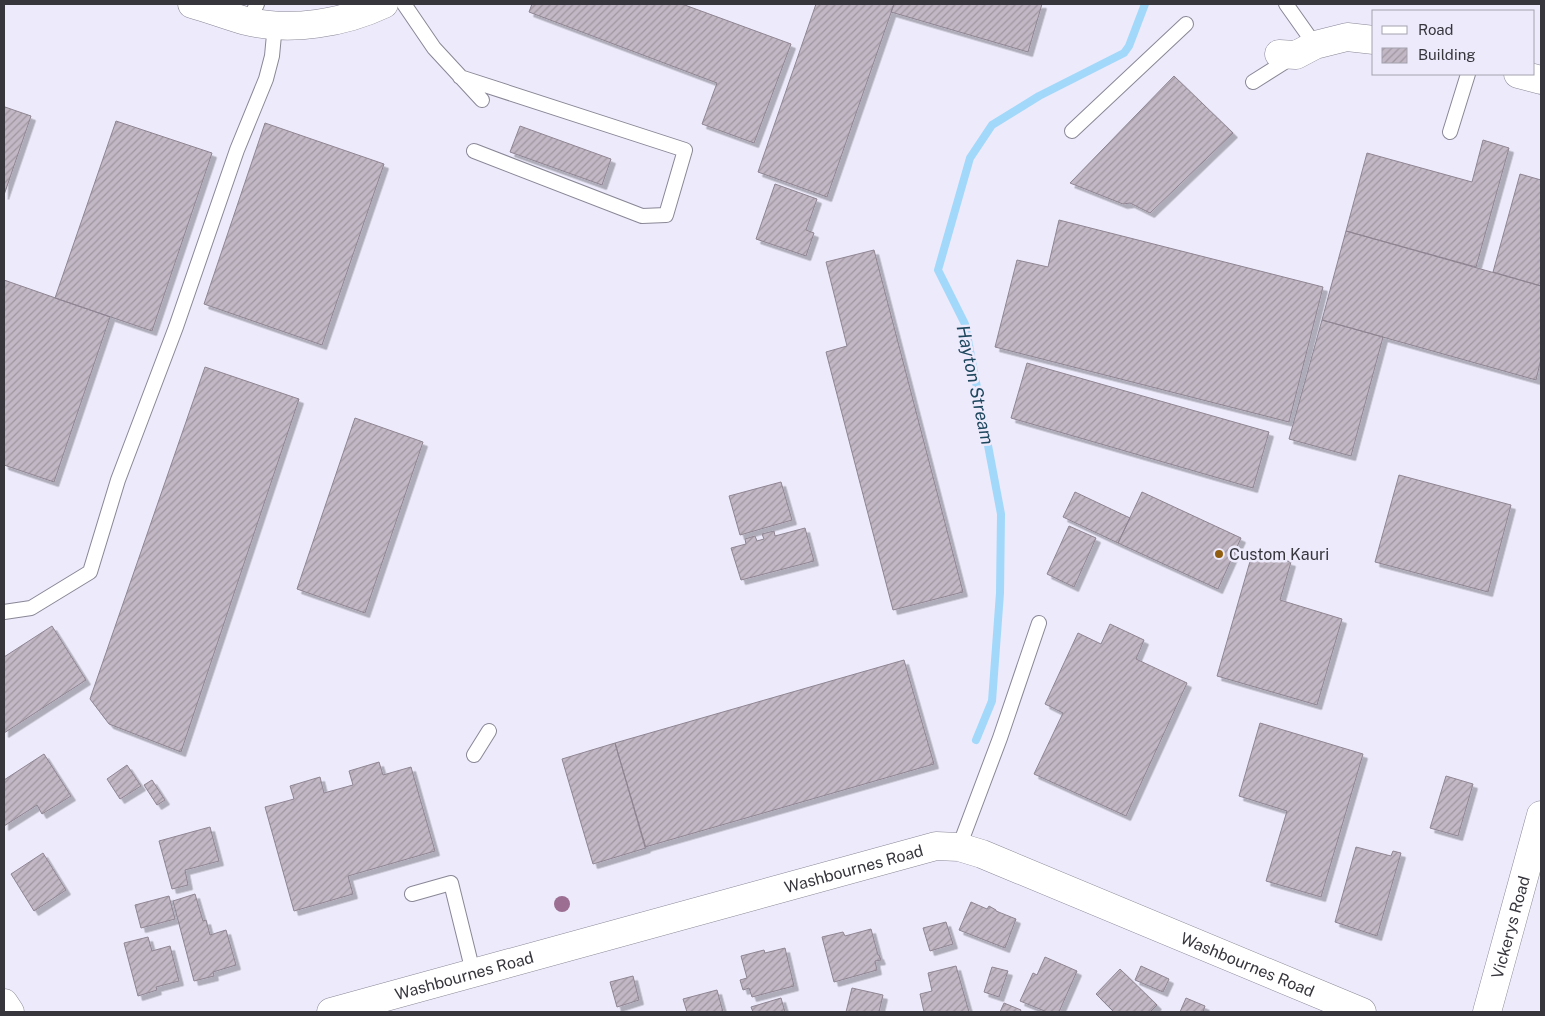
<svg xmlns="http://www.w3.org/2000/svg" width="1545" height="1016" viewBox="0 0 1545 1016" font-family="'Public Sans',sans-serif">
<defs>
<pattern id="building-hatch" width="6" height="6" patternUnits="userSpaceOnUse" patternTransform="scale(1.25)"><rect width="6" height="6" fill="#c2b7c4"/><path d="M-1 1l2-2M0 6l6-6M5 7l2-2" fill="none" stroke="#9e96a0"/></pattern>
<filter id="shadow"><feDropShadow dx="4.5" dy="4.5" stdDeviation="0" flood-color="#0004"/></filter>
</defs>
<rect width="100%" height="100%" fill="#edeafb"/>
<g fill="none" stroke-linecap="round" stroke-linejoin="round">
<path stroke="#a2d8fa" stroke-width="8" d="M 976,740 L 992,701 L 1000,593 L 1001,514 L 965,324 L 938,270 L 970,158 L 992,125 L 1039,96 L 1124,53 L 1129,46 L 1145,4"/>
</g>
<path fill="url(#building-hatch)" stroke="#8f8592" filter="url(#shadow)" d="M 532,4 L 682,4 L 791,44 L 754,143 L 702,124 L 717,83 L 529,12 Z
M 816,4 L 894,4 L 827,197 L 758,172 Z
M 894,4 L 1042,4 L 1028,52 L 891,12 Z
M 1174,76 L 1233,133 L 1150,213 L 1130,203 L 1123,204 L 1070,183 Z
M 5,107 L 31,116 L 4,195 L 4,110 Z
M 116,121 L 212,153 L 152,331 L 55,298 Z
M 265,123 L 384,164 L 322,345 L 204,304 Z
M 520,126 L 611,159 L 602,185 L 510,152 Z
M 1483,140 L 1509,148 L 1476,267 L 1346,231 L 1367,153 L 1472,182 Z
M 1520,174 L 1541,180 L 1541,286 L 1493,272 Z
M 775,184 L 817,199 L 806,230 L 814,233 L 806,256 L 756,239 Z
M 1059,220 L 1323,287 L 1289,422 L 995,347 L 1017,260 L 1048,267 Z
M 1346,231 L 1541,286 L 1541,359 L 1536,380 L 1322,320 Z
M 874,250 L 963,592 L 893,610 L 826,352 L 847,346 L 826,262 Z
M 4,280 L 110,317 L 54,482 L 4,465 Z
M 1322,320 L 1383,337 L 1351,456 L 1289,439 Z
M 1027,363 L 1269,432 L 1253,488 L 1011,418 Z
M 205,367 L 299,399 L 181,752 L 109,724 L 90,699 Z
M 355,418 L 423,442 L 365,613 L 297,589 Z
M 1399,475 L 1511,505 L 1488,592 L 1375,562 Z
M 781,482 L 792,520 L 740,535 L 729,496 Z
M 1075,492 L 1130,518 L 1118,543 L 1063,517 Z
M 1142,492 L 1241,538 L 1218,589 L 1118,543 Z
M 1069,526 L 1096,538 L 1074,587 L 1047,574 Z
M 805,528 L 814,561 L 741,580 L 731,548 L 746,544 L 745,539 L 755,536 L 757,541 L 764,539 L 762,534 L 774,531 L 775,536 Z
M 1253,551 L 1291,562 L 1280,600 L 1342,619 L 1317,705 L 1217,676 Z
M 1110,624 L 1144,640 L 1136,659 L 1187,683 L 1126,816 L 1034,774 L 1063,713 L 1045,704 L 1078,633 L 1101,644 Z
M 52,626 L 86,680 L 4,733 L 4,657 Z
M 904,660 L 934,764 L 645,847 L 615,743 Z
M 1260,723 L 1363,754 L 1321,897 L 1266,881 L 1287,811 L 1239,796 Z
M 615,743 L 646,848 L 593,864 L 562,759 Z
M 44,754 L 71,796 L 42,814 L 37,805 L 4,826 L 4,780 Z
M 379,762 L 383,775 L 411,767 L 435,851 L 348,876 L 353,894 L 294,911 L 265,807 L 294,799 L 290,786 L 320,777 L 324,793 L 353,785 L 349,771 Z
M 127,765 L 141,786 L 120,799 L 107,779 Z
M 1446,776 L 1473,784 L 1458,836 L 1430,828 Z
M 152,780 L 165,800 L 157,805 L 144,785 Z
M 210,827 L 219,861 L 185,870 L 188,885 L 172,889 L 159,841 Z
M 1356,847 L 1391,856 L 1393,851 L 1401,853 L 1377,936 L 1335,922 Z
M 43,853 L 66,890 L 34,911 L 11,874 Z
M 195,894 L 203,921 L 206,920 L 210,935 L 226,930 L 236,965 L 213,972 L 214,976 L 194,981 L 173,901 Z
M 169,896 L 175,919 L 141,928 L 135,905 Z
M 971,902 L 987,909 L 989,906 L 996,910 L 996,911 L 1016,919 L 1005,948 L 959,930 Z
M 946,922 L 953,944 L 930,951 L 923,928 Z
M 871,929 L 878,955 L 879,955 L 881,960 L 875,961 L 877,970 L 834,982 L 822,937 L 843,932 L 845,936 Z
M 148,937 L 152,951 L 170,946 L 179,981 L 156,987 L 157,990 L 138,996 L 124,943 Z
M 785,948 L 794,986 L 752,997 L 749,988 L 743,990 L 740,980 L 747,978 L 741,956 L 764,950 L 765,953 Z
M 1045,957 L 1077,971 L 1059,1012 L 1047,1012 L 1020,1001 L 1033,973 L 1037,975 Z
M 956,966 L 969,1012 L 924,1012 L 920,994 L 932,991 L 928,973 Z
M 1141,966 L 1169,979 L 1163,992 L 1135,980 Z
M 992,967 L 1008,971 L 999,997 L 984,992 Z
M 1120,969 L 1157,1005 L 1150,1012 L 1114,1012 L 1096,994 Z
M 633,976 L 639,1000 L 617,1007 L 610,982 Z
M 852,988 L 883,995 L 879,1012 L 846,1012 Z
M 717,990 L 723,1012 L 687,1012 L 683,999 Z
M 781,998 L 785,1012 L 753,1012 L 751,1007 Z
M 1186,998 L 1205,1006 L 1203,1012 L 1180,1012 Z
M 1004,1003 L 1021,1010 L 1020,1012 L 1000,1012 Z"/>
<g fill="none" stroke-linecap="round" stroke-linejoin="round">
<defs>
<path id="lane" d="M 404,4 L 434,48 L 482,100
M 1286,4 L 1315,45
M 248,22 L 257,4
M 460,77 L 685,150 L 666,215 L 642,216 L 474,151
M 1253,82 L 1291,58
M 1072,131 L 1186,24
M 1450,132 L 1468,74
M 4,612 L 31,608 L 90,572 L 118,480 L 176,327 L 237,150 L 266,79 L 272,56 L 275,24
M 474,755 L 489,731
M 959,847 L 1000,738 L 1039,623
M 412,894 L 451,883 L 473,972"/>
<g id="street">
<path d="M 192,4 C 210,9 228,16 246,21 C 291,32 344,23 384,4"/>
<path d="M 1279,54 L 1296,55 L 1315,45 L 1347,37 L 1374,40"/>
<path d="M 1518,74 L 1541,80"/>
<path id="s1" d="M 331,1012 L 936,846 L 959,847 L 982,854 L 1362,1012"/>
<path id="s2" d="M 1487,1012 L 1541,815"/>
</g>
<path id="secondary" d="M 4,1003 L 10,1012"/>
</defs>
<use href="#lane" stroke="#898796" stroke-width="16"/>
<use href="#street" stroke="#898796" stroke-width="29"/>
<use href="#secondary" stroke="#898796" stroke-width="29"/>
<use href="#lane" stroke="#fff" stroke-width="14"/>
<use href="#street" stroke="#fff" stroke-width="28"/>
<use href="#secondary" stroke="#fff" stroke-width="28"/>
</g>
<circle fill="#9b6e92" cx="562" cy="904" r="8"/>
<circle fill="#915e10" stroke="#edeafb" stroke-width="2" cx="1219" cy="554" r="5"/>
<g text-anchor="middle" stroke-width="5" stroke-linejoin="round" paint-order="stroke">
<g font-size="16" fill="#37363d" stroke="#edeafb" text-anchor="start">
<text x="1229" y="560">Custom Kauri</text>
</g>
<g font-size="16" fill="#37363d" stroke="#edeafb">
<text dy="6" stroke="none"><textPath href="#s1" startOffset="542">Washbournes Road</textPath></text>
<text dy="6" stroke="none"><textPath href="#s2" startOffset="88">Vickerys Road</textPath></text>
<text dy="6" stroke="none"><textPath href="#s1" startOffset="962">Washbournes Road</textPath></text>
<text dy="6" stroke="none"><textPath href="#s1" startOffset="138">Washbournes Road</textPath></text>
</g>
<g font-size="18" font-style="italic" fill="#1e475e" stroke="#edeafb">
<text transform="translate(975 385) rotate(78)" y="6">Hayton Stream</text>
</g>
</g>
<rect width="1545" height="1016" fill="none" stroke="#37363d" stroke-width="10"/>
<rect x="1372" y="10" width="162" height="65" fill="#edeafb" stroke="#a4a2af"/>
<rect x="1382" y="26" width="25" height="8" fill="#ffffff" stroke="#a4a2af"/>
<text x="1418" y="35" font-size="15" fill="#37363d">Road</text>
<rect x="1382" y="48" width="25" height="15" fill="url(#building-hatch)" stroke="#a4a2af"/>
<text x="1418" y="60" font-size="15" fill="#37363d">Building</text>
</svg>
